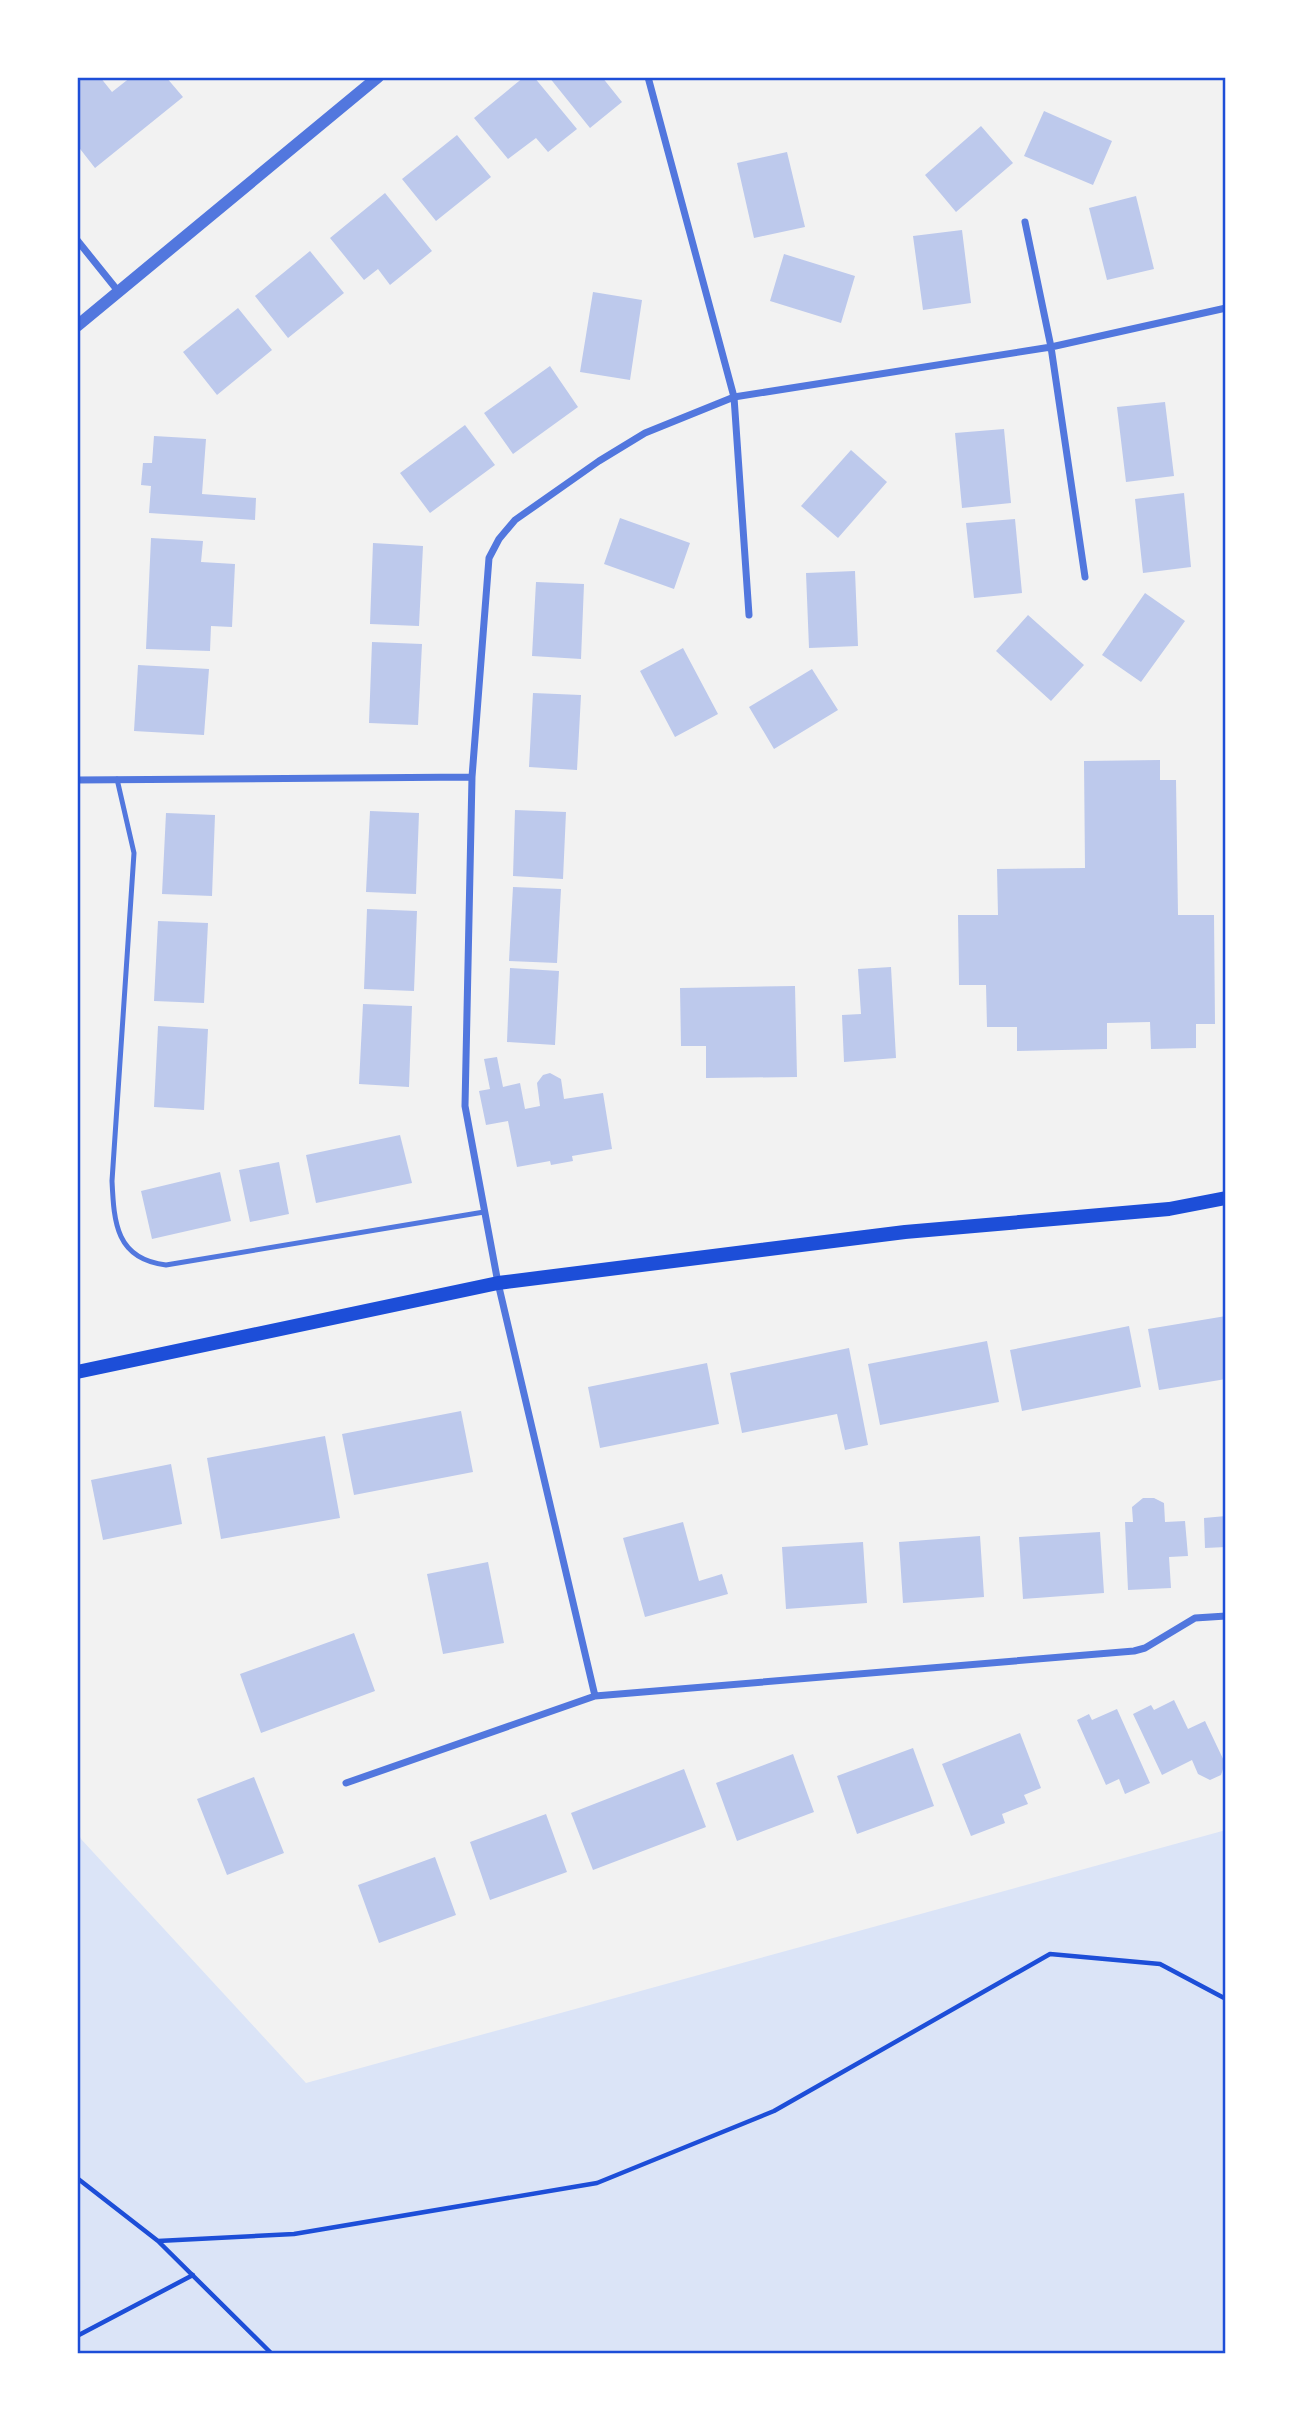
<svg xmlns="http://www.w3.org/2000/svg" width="1303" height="2431" viewBox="0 0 1303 2431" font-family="Arial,sans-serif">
<rect width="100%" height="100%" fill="#f2f2f2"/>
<path fill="#dbe4f7" d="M 1226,1830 L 1226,2354 L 77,2354 L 77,1831 L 81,1839 L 306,2083 Z"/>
<path fill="#bdc9ec" d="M 77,77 L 100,77 L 112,92 L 131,77 L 166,77 L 183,97 L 95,168 L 77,145 Z
M 524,77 L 534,77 L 577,129 L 548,152 L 536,138 L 508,159 L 474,118 Z
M 549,77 L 602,77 L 622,102 L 590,128 Z
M 1044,111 L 1112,141 L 1093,185 L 1024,156 Z
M 981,126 L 1013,163 L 956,212 L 925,175 Z
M 457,135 L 491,177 L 436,221 L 402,179 Z
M 787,152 L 805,227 L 754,238 L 737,163 Z
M 385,193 L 432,251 L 390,285 L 378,269 L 364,280 L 330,238 Z
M 1136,196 L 1154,269 L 1107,280 L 1089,208 Z
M 962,230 L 971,303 L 923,310 L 913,236 Z
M 310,251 L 344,293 L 288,338 L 255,296 Z
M 784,254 L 855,276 L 841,323 L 770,301 Z
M 593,292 L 642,300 L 630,380 L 580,372 Z
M 238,308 L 272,350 L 217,395 L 183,352 Z
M 550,366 L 578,407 L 513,454 L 484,413 Z
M 1165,402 L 1174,476 L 1126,482 L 1117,407 Z
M 465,425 L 495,465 L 430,513 L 400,473 Z
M 1004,429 L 1011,503 L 962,508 L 955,433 Z
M 154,436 L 206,439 L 202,494 L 256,498 L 255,520 L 149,513 L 151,486 L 141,485 L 143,463 L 152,463 Z
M 851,450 L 887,482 L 838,538 L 801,506 Z
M 1184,493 L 1191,567 L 1143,573 L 1135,499 Z
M 620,518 L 690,543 L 674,589 L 604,564 Z
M 1015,519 L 1022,593 L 974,598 L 966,523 Z
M 151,538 L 203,541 L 201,562 L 235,564 L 232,627 L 211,626 L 210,651 L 146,649 Z
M 373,543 L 423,546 L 419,626 L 370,624 Z
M 855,571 L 858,646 L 809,648 L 806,573 Z
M 536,582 L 584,584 L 581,659 L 532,656 Z
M 1145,593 L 1185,621 L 1141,682 L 1102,655 Z
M 1028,615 L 1084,665 L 1051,701 L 996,651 Z
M 372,642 L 422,644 L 418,725 L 369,723 Z
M 683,648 L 718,714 L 675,737 L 640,671 Z
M 138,665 L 209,669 L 204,735 L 134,731 Z
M 812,669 L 838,710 L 774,749 L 749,707 Z
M 533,693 L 581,695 L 577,770 L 529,767 Z
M 1160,760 L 1160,780 L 1176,780 L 1178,915 L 1214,915 L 1215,1024 L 1196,1024 L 1196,1048 L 1151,1049 L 1150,1022 L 1107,1023 L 1107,1049 L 1017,1051 L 1017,1027 L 987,1027 L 986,985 L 959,985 L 958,915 L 998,915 L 997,869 L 1085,868 L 1084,761 Z
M 515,810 L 566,812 L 563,879 L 513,876 Z
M 370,811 L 419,813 L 416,894 L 366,892 Z
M 166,813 L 215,815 L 212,896 L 162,894 Z
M 513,887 L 561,889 L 557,963 L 509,961 Z
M 367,909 L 417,911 L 414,991 L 364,989 Z
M 158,921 L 208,923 L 204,1003 L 154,1001 Z
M 891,967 L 896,1058 L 844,1062 L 842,1015 L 861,1014 L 858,969 Z
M 510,968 L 559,971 L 555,1045 L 507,1042 Z
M 795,986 L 797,1077 L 706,1078 L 706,1046 L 681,1046 L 680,988 Z
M 363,1004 L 412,1006 L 409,1087 L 359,1084 Z
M 158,1026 L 208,1029 L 204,1110 L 154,1107 Z
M 497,1057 L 503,1087 L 520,1083 L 525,1109 L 540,1106 L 537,1083 L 543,1075 L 550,1073 L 561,1079 L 564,1099 L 603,1093 L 612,1149 L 572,1156 L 573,1161 L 551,1165 L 550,1161 L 517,1167 L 508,1121 L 486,1125 L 479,1091 L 490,1089 L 484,1059 Z
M 400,1135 L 412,1183 L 316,1203 L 306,1155 Z
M 279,1162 L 289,1214 L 250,1222 L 239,1170 Z
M 220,1172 L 231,1221 L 152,1239 L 141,1191 Z
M 1226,1316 L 1226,1379 L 1159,1390 L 1148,1329 Z
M 1129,1326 L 1141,1387 L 1022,1411 L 1010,1350 Z
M 987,1341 L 999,1402 L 880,1425 L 868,1364 Z
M 849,1348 L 868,1445 L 845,1450 L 837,1414 L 742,1433 L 730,1373 Z
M 707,1363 L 719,1424 L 600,1448 L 588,1387 Z
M 461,1411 L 473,1472 L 354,1495 L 342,1434 Z
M 325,1436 L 340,1518 L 221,1539 L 207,1458 Z
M 171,1464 L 182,1524 L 103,1540 L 91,1480 Z
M 1143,1498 L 1154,1498 L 1164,1503 L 1165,1522 L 1185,1521 L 1188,1556 L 1169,1557 L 1171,1588 L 1128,1590 L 1125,1522 L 1133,1522 L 1132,1507 Z
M 1226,1516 L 1226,1547 L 1205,1548 L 1204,1518 Z
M 683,1522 L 699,1581 L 722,1574 L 728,1594 L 645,1617 L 623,1538 Z
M 1100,1532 L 1104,1593 L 1023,1599 L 1019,1537 Z
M 980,1536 L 984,1597 L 903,1603 L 899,1542 Z
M 863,1542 L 867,1603 L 786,1609 L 782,1547 Z
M 488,1562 L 504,1643 L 443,1654 L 427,1574 Z
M 354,1633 L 375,1691 L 261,1733 L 240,1674 Z
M 1174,1700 L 1188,1729 L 1205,1721 L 1225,1763 L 1221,1775 L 1210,1780 L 1198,1774 L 1192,1760 L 1162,1775 L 1133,1714 L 1151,1705 L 1154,1710 Z
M 1117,1709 L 1150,1783 L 1125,1794 L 1119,1779 L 1106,1785 L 1077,1720 L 1089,1714 L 1092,1720 Z
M 1020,1733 L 1041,1788 L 1024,1795 L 1028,1804 L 1002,1814 L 1005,1823 L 971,1836 L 942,1764 Z
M 913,1748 L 934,1806 L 857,1834 L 837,1776 Z
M 793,1754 L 814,1812 L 737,1841 L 716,1783 Z
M 684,1769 L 706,1827 L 593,1870 L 571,1813 Z
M 254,1777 L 284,1853 L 227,1875 L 197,1799 Z
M 546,1814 L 567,1872 L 490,1900 L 470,1842 Z
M 435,1857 L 456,1915 L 379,1943 L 358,1885 Z"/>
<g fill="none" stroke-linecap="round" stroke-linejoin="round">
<path stroke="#1d4ed8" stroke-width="4.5" d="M 77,2178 L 158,2241 L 272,2354
M 158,2241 L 294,2234 L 597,2183 L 774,2111 L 1050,1954 L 1160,1964 L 1226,1999
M 77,2336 L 193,2275"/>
<path stroke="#5277de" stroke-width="5" d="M 117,779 L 134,853 L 112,1181 C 114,1223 116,1259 166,1265 L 484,1212"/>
<path stroke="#5277de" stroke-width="7" d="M 648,77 L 734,397 L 749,615
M 1025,222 L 1051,347 L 1085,577
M 77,240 L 118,291
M 77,780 L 472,777
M 595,1696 L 498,1283 L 465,1106 L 472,777 L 489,558 L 499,539 L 515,520 L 599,461 L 645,433 L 734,397 L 1051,347 L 1226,308
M 346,1783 L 595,1696 L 1134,1651 L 1145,1648 L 1195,1618 L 1226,1616"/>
<path stroke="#5277de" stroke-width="12" d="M 77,326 L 378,77"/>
<path stroke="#1d4ed8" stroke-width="14" d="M 77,1372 L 498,1283 L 905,1232 L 1169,1209 L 1226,1198"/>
</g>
<rect width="1303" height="2431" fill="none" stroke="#ffffff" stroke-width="158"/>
<rect x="79" y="79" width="1145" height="2273" fill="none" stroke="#1d4ed8" stroke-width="2.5"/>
</svg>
